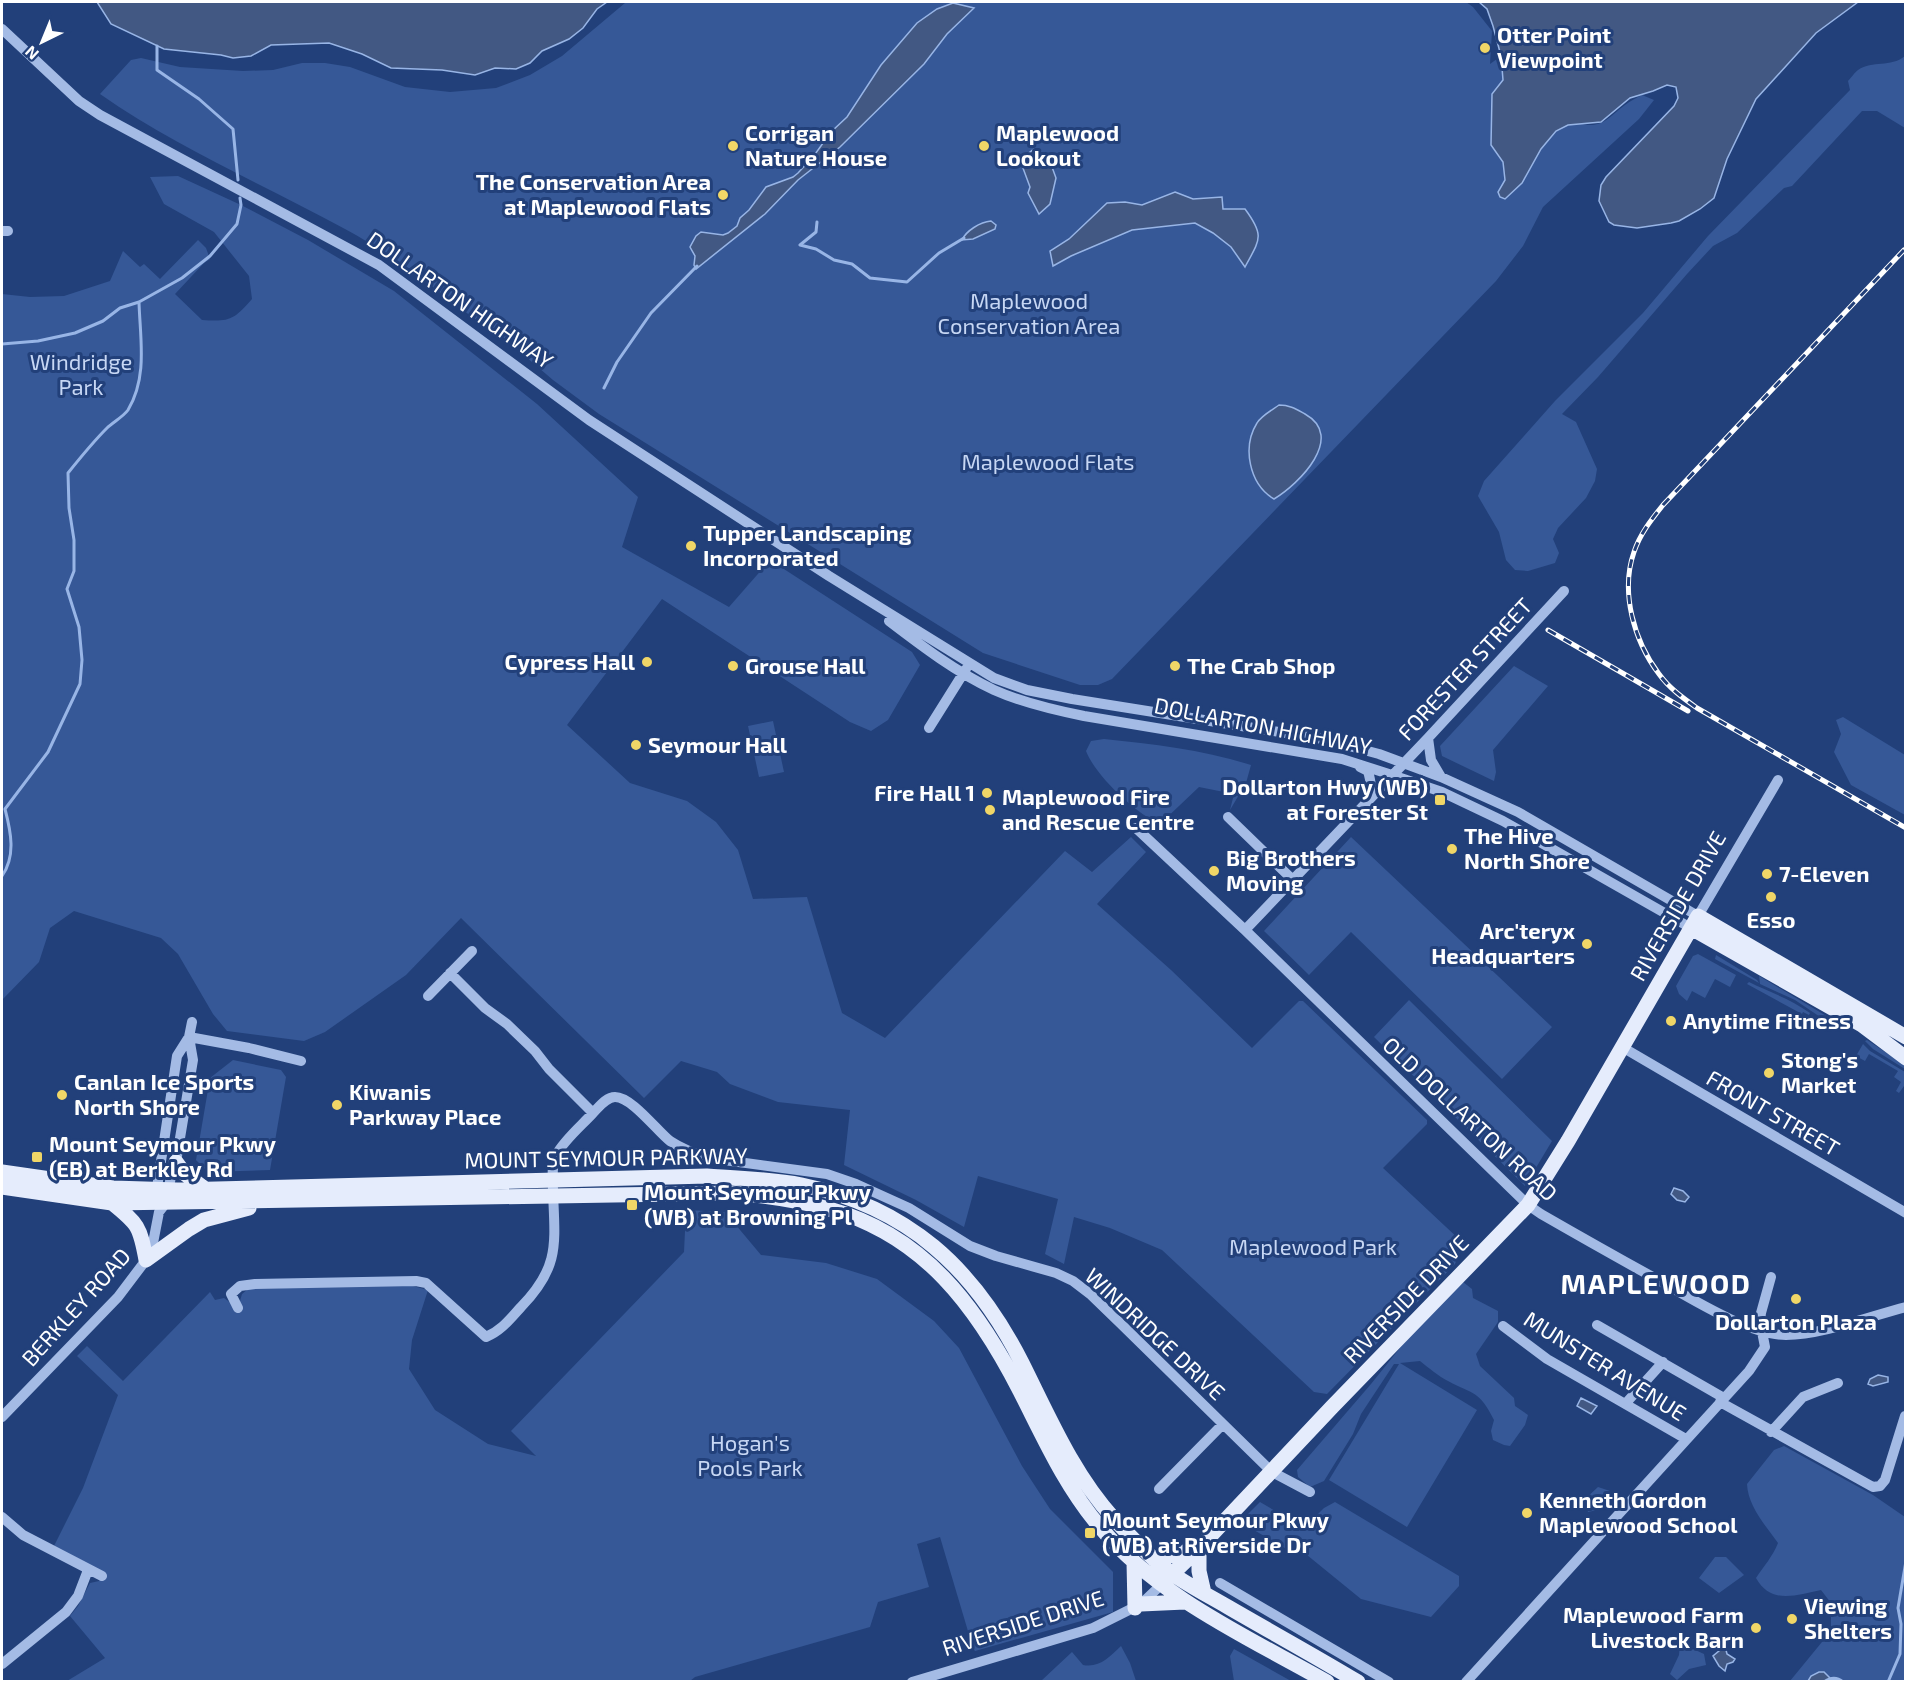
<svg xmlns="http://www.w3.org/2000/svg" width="1907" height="1683" viewBox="0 0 1907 1683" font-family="'Exo 2',sans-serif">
<rect width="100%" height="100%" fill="#22407a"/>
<path fill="#365897" d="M 631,2 L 1466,2 L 1473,7 L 1492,31 L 1490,64 L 1501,56 L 1779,2 L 1678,98 L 1676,87 L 1667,85 C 1655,90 1642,92 1631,98 C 1609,108 1612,123 1582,124 C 1602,129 1610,116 1625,105 C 1630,101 1636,98 1642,95 L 1654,100 L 1639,119 L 1543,207 L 1523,246 L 1496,281 L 1112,679 L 1098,685 L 1080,685 L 983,653 L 599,414 L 553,380 L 498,333 L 484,326 C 439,292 395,256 345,229 C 263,184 177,148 100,94 L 131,60 L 141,58 L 180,67 L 243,71 L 273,70 L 302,63 L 325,63 L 350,67 L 405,87 L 450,92 L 496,88 L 530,75 L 562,56 L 625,3 Z
M 1905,56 L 1905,128 L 1877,111 L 1862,111 L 1792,186 L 1784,188 L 1737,233 L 1713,246 L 1687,274 L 1598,377 L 1562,414 L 1576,422 L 1597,469 L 1595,481 L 1586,498 L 1558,528 L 1553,539 L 1559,553 L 1555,563 L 1528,571 L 1515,570 L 1506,560 L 1499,532 L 1478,496 L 1484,481 L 1555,401 L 1643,313 L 1708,236 L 1850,90 L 1848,81 C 1851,78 1855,72 1858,70 C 1873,60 1890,68 1905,56 Z
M 178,176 L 241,205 L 308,240 L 394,291 L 537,404 L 638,497 L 622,547 L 729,607 L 770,560 L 912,652 L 920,665 L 888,720 L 871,731 L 850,722 L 662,599 L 567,725 L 630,783 L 687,801 L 716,822 L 738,850 L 753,899 L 807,897 L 842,1013 L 885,1038 L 1065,851 L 1092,872 L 1131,837 L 1146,852 L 1097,904 L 1171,970 L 1252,1048 L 1299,1001 L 1303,1001 L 1427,1120 L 1427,1124 L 1383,1168 L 1461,1241 L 1461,1249 L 1455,1264 L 1327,1394 L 1314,1392 L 1162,1250 L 1110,1228 L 1074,1217 L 1064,1264 L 1045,1254 L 1058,1199 L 978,1176 L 964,1227 L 916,1200 L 844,1165 L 850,1110 L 778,1102 L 730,1084 L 717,1072 L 681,1061 L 644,1098 L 461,918 L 406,975 L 325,1032 L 304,1041 L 227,1031 L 213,1014 L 178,954 L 161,938 L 74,911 L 50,928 L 39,962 L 2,1000 L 2,294 L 30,297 L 64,296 L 110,281 L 123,251 L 140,267 L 144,264 L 160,279 L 198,240 L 206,248 L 210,259 L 204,263 L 175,294 L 202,320 C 229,322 234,320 252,299 L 249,276 L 214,232 L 164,204 L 150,177 Z
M 1514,666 L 1548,686 L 1493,750 L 1496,772 L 1494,781 L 1442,756 L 1440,746 Z
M 1843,717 L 1905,755 L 1905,815 L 1851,785 L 1834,752 L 1841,734 L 1836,720 Z
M 773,721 L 784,772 L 759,777 L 748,726 Z
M 1104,739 C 1154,744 1203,750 1251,765 L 1246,783 L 1230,810 L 1234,794 L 1199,787 L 1160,824 C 1136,814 1095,775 1086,751 L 1091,741 Z
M 1351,837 L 1552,1027 L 1502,1079 L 1351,932 L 1309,975 L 1264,931 Z
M 1698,954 L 1736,975 L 1730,987 L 1715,979 L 1705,998 L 1692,991 L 1687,1001 L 1679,994 L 1676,986 L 1693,956 Z
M 1716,955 L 1757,980 L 1759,983 L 1715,959 Z
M 1759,976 L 1845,1027 L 1845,1030 L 1835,1027 L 1795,1000 L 1760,984 Z
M 1749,982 C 1769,992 1791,999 1810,1013 L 1809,1015 L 1803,1012 L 1802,1014 L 1747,984 Z
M 1409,1000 L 1552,1141 L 1525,1186 L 1374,1037 Z
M 1867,1040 L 1905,1065 L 1905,1069 L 1873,1049 L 1865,1041 Z
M 1863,1044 L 1870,1051 L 1905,1072 L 1905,1087 L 1904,1086 L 1899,1093 L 1896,1091 L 1901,1082 L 1894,1077 L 1898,1071 L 1869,1054 L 1865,1061 L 1856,1056 Z
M 233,1060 L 281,1070 L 286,1077 L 270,1170 L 208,1172 L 196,1160 L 210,1078 Z
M 686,1210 L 725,1212 L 761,1255 L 826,1263 L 877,1279 L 934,1321 L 959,1348 L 1022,1466 L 1050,1509 L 1113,1572 L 1113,1612 L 975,1651 L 973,1648 L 940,1537 L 917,1544 L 929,1587 L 878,1602 L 870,1627 L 695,1677 L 690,1681 L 67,1681 L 105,1658 L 70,1616 L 78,1606 L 90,1583 L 99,1581 L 104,1572 L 54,1546 L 83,1488 L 118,1395 L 77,1356 L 87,1346 L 123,1381 L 210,1292 L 215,1300 L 224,1298 L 235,1306 L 240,1301 L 242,1294 L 248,1289 L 409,1285 L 428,1290 L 412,1340 L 409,1369 L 435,1410 L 488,1444 L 536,1456 L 511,1431 L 684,1252 Z
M 1463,1282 L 1472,1289 L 1473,1298 L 1498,1311 L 1498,1322 L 1476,1354 L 1480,1366 L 1514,1398 L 1515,1406 L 1528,1415 L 1525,1425 L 1510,1446 L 1504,1445 L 1493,1440 L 1491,1431 L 1494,1420 C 1479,1390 1474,1395 1448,1381 C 1438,1376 1429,1368 1420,1361 L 1400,1363 L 1477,1410 L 1407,1527 L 1329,1480 L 1399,1364 L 1394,1364 L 1361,1414 L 1353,1434 L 1324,1481 L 1310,1487 L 1298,1477 L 1297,1470 L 1371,1384 L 1408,1338 Z
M 1784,1446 L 1873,1495 L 1905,1517 L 1905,1681 L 1790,1681 L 1831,1631 L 1831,1603 L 1821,1590 C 1796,1595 1771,1605 1756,1578 C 1764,1566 1773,1556 1778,1543 C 1765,1525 1748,1506 1747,1484 L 1774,1450 Z
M 1598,1487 L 1610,1491 L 1612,1497 L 1597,1510 L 1588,1512 L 1584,1500 Z
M 1260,1502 L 1304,1528 L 1324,1508 L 1335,1502 L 1459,1576 L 1459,1586 L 1431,1617 L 1361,1599 L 1307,1555 L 1285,1548 L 1240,1522 Z
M 1715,1557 L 1726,1557 L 1744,1575 L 1719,1593 L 1699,1578 Z
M 1680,1643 L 1704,1654 L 1706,1665 L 1689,1669 L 1677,1680 L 1670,1674 L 1679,1655 Z
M 1121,1646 L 1130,1663 L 1136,1681 L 1041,1681 L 1072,1652 L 1083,1665 C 1100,1668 1109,1657 1121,1646 Z
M 1234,1649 L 1291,1681 L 1234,1681 L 1230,1656 Z"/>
<path fill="#425883" stroke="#98b5e6" stroke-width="1.5" d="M 97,2 L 607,2 L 597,9 L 583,28 L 569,39 L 542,51 L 530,63 L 516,69 L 495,68 L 475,75 L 442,70 L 391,68 L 362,54 L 329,43 L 271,45 L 251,56 L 233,58 L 221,55 L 164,49 L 111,24 Z
M 1479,2 L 1858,2 L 1816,33 L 1756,99 L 1727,159 L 1714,198 L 1700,209 L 1679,221 L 1671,223 L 1637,228 L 1614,225 L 1609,222 L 1599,201 L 1601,185 L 1606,177 L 1674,106 L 1678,98 L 1676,87 L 1667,85 L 1653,91 L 1630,98 L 1601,122 L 1568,125 L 1556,131 L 1541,149 L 1522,183 L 1505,199 L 1500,197 L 1498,192 L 1505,180 L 1503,162 L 1491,145 L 1492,94 L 1503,80 L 1501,56 L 1493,26 L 1487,9 Z
M 953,3 L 974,8 L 947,34 L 924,64 L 840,147 L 798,180 L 765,214 L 696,269 L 694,265 L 695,256 L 690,247 L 696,236 L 701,232 L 723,235 L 728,233 L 737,226 L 740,218 L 749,210 L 766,187 L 793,177 L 798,173 L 813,157 L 831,132 L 847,117 L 881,65 L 917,23 L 937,9 Z
M 1034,149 L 1048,156 L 1056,178 L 1050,204 L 1039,214 L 1028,193 L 1030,187 L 1020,160 Z
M 1175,192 L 1193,199 L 1222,197 L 1223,209 L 1245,209 C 1265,236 1260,239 1245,267 L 1231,247 L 1213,233 L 1195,223 L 1132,230 L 1071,256 L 1053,266 L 1050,251 L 1069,239 L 1107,203 L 1125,202 L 1142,205 Z
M 991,221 L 996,225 L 995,229 L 973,239 L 962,240 C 966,231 980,222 991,221 Z
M 1279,405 C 1290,405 1296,409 1305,414 C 1346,437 1299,484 1274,499 C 1249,484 1242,447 1257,423 C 1261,416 1272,410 1279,405 Z
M 1674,1188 L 1683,1191 L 1689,1197 L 1685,1202 L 1677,1200 L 1671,1194 Z
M 1878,1375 L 1888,1377 L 1888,1382 L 1873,1386 L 1868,1384 L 1870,1379 Z
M 1581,1398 L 1597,1406 L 1591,1414 L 1577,1406 Z
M 1725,1646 L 1727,1654 L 1735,1659 L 1733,1662 L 1727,1664 L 1725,1671 L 1719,1666 L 1713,1656 Z
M 1819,1672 L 1824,1672 L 1833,1681 L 1808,1681 L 1811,1676 Z"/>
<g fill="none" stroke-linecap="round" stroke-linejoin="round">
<path stroke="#98b5e6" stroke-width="3" d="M 157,46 L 157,70 L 199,99 L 233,129 L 238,180
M 817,222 L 816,232 L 800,245 L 816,249 L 834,260 L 852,264 L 870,278 L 907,282 L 939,253 L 964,238
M 2,344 L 38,341 L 75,333 L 103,321 L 120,308 L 139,302 L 182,278 L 210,256 L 237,224 L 241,205 L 240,198
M 604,388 L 617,362 L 651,313 L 697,266
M 2,876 C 16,856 11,832 5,809 L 48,752 L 80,684 L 82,660 L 79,627 L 67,589 L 74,571 L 74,540 L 69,508 L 68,473 C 80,458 93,442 107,428 C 113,422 123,417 128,410 C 148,377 140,338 139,302
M 1824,1682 C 1831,1677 1837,1677 1843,1682
M 1888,1682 L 1900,1654 L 1901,1624 L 1898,1608 L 1906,1561"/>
<path stroke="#a4bbe5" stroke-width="10" d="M 2,29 L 79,101 L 100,115 L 379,265 L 589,420 L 829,576 L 994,678 L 1027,690 L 1072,699 L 1323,739 L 1379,754 L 1441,777 L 1518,812 L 1698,916 L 1778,780
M 2,231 L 8,231
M 889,621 C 923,647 956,672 994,690 C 1023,703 1054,710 1084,716 L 1342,759 L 1392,775 L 1442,792 L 1503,821 L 1691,928
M 929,728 L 966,669
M 1428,738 L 1431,760 L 1441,777
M 1360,767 L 1368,771 C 1371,782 1372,788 1369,799
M 1228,817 L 1293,880
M 1136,828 L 1245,930 L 1528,1205 L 1541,1214 C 1581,1237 1620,1259 1660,1281 C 1692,1299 1749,1335 1786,1335 C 1822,1335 1870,1316 1906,1307
M 1245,930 L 1428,738 L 1564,591
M 450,973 L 485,1008 L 507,1024 L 535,1051 L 549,1069 L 593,1113 C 599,1107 606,1097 615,1097 C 632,1097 657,1131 670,1141 C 682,1149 695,1154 709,1158 L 827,1174 L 856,1184 L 909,1208 L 970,1246 L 996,1256 L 1056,1273 L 1073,1281 L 1090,1294 L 1120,1323 L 1272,1472 L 1310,1492
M 428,996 L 472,951
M 189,1037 L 249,1048 L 301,1061
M 1622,1047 L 1906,1213
M 156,1194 L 177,1056 L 189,1037
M 238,1308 L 231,1294 L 240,1286 L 255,1284 L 416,1281 L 426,1283 L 486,1337 C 501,1331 510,1319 521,1307 C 560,1267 555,1244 553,1192 C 553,1181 551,1165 556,1155 C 565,1139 581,1126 593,1113
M 1597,1325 L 1724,1398
M 1503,1326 L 1547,1359 L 1686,1439
M 1720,1402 L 1873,1487 L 1880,1486 L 1885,1480 L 1905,1416
M 1626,1403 L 1663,1362
M 2,1417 L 118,1297 L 146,1260 L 152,1248 L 159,1212 L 166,1203 L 172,1171 L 176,1162 L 193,1060 L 189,1037 L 192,1022
M 1771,1432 L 1803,1397 L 1838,1383
M 1159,1489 L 1223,1424
M 2,1517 L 23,1535 L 102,1576
M 1220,1583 L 1389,1682
M 2,1664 L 66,1612 L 78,1596 L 88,1570
M 912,1682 L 1093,1628 L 1141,1604 L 1162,1584
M 1466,1682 L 1749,1371 L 1765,1347 L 1760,1321 L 1761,1313 L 1771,1277"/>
<path stroke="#e5ecfc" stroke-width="15" d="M 1691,928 L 1862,1025 L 1906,1058
M 176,1162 L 185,1174 L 204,1188
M 2,1172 L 113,1188 L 177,1190 L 707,1176 C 739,1178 770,1179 802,1185 C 908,1207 974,1268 1022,1363 C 1049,1417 1073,1474 1114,1519 C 1129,1535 1145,1552 1163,1567 C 1183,1583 1206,1594 1228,1607 C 1271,1632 1315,1656 1358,1682
M 2,1187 L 112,1203 L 735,1193 C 767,1196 798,1200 829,1209 C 924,1235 977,1307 1020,1391 C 1044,1438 1065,1486 1100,1527 C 1159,1598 1248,1637 1327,1682
M 112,1203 C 138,1224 140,1226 146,1260 L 189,1229 L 204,1220 L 249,1208
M 1199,1548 L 1199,1571 L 1204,1593
M 1155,1560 L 1199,1548
M 1134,1562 L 1135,1608
M 1166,1580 L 1199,1548 L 1332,1407 L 1528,1205 L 1568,1141 L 1698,916 L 1906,1037
M 1141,1604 L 1185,1602"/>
<defs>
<path id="rail" d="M 1904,250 L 1663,505 C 1651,520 1640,534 1634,552 C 1620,592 1634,641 1659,674 C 1669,688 1683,698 1697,708 L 1906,828
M 1548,630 L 1688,711"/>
</defs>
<use href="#rail" stroke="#fff" stroke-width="5"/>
<use href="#rail" stroke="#22407a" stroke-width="3" stroke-dasharray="9" stroke-linecap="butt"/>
</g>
<g fill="#f0d667" stroke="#22407a" stroke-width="2">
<circle cx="1485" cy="48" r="6"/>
<circle cx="733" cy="146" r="6"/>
<circle cx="984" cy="146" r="6"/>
<circle cx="723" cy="195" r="6"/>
<circle cx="691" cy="546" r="6"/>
<circle cx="647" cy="662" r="6"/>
<circle cx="733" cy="666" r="6"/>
<circle cx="1175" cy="666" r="6"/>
<circle cx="636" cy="745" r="6"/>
<circle cx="987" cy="793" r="6"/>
<rect x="1434" y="794" width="12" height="12" rx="3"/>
<circle cx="990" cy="810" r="6"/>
<circle cx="1452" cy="849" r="6"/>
<circle cx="1214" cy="871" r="6"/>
<circle cx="1767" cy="874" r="6"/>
<circle cx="1771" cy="897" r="6"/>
<circle cx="1587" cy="944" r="6"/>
<circle cx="1671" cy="1021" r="6"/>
<circle cx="1769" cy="1073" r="6"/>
<circle cx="62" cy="1095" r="6"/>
<circle cx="337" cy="1105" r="6"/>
<rect x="31" y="1151" width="12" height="12" rx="3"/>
<rect x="626" y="1199" width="12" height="12" rx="3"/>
<circle cx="1796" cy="1299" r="6"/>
<circle cx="1527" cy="1513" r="6"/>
<rect x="1084" y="1527" width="12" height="12" rx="3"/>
<circle cx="1792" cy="1619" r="6"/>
<circle cx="1756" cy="1628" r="6"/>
</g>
<g text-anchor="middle" stroke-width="6" stroke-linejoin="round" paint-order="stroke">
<g font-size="22" font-weight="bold" fill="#fff" stroke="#22407a" text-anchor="start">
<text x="1497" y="43">Otter Point<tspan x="1497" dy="25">Viewpoint</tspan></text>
<text x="745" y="141">Corrigan<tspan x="745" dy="25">Nature House</tspan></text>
<text x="996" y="141">Maplewood<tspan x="996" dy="25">Lookout</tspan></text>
<text x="711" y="190" text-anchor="end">The Conservation Area<tspan x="711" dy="25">at Maplewood Flats</tspan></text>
<text x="703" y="541">Tupper Landscaping<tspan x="703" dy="25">Incorporated</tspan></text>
<text x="635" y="670" text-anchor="end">Cypress Hall</text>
<text x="745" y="674">Grouse Hall</text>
<text x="1187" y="674">The Crab Shop</text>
<text x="648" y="753">Seymour Hall</text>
<text x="1428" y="795" text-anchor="end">Dollarton Hwy (WB)<tspan x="1428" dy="25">at Forester St</tspan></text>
<text x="975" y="801" text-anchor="end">Fire Hall 1</text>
<text x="1002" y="805">Maplewood Fire<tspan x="1002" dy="25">and Rescue Centre</tspan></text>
<text x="1464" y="844">The Hive<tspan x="1464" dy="25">North Shore</tspan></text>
<text x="1226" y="866">Big Brothers<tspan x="1226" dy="25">Moving</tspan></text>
<text x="1779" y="882">7-Eleven</text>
<text x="1771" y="928" text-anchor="middle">Esso</text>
<text x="1575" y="939" text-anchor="end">Arc'teryx<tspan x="1575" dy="25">Headquarters</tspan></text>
<text x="1683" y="1029">Anytime Fitness</text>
<text x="1781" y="1068">Stong's<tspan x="1781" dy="25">Market</tspan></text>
<text x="74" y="1090">Canlan Ice Sports<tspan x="74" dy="25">North Shore</tspan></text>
<text x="349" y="1100">Kiwanis<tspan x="349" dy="25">Parkway Place</tspan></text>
<text x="49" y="1152">Mount Seymour Pkwy<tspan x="49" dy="25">(EB) at Berkley Rd</tspan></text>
<text x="644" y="1200">Mount Seymour Pkwy<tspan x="644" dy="25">(WB) at Browning Pl</tspan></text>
<text x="1796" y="1330" text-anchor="middle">Dollarton Plaza</text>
<text x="1539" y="1508">Kenneth Gordon<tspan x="1539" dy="25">Maplewood School</tspan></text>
<text x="1102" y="1528">Mount Seymour Pkwy<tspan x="1102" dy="25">(WB) at Riverside Dr</tspan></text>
<text x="1804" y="1614">Viewing<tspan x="1804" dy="25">Shelters</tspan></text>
<text x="1744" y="1623" text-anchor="end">Maplewood Farm<tspan x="1744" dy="25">Livestock Barn</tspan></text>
</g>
<g font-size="22" fill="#fff" stroke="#22407a">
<text transform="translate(460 300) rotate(35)" y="8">DOLLARTON HIGHWAY</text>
<text transform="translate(1465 669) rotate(-47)" y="8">FORESTER STREET</text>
<text transform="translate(1263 726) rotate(11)" y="8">DOLLARTON HIGHWAY</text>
<text transform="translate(1678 906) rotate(-60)" y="8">RIVERSIDE DRIVE</text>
<text transform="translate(1773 1113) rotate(30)" y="8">FRONT STREET</text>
<text transform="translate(1470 1119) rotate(43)" y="8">OLD DOLLARTON ROAD</text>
<text transform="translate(606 1158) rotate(-1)" y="8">MOUNT SEYMOUR PARKWAY</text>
<text transform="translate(1406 1299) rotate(-46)" y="8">RIVERSIDE DRIVE</text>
<text transform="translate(76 1307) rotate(-48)" y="8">BERKLEY ROAD</text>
<text transform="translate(1155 1334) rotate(43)" y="8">WINDRIDGE DRIVE</text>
<text transform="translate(1605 1366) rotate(32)" y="8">MUNSTER AVENUE</text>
<text transform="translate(1023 1623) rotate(-18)" y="8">RIVERSIDE DRIVE</text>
</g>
<g font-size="22" fill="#c7d7f4" stroke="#22407a">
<text x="1029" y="309">Maplewood<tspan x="1029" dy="25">Conservation Area</tspan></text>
<text x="81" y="370">Windridge<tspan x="81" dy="25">Park</tspan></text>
<text x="1048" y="470">Maplewood Flats</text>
<text x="1313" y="1255">Maplewood Park</text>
<text x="750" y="1451">Hogan's<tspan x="750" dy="25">Pools Park</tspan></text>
</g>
<g font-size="28" font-weight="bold" letter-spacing="1.5" fill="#fff" stroke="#22407a">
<text x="1656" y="1294">MAPLEWOOD</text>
</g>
</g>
<rect width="1907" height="1683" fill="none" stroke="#ffffff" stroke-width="6"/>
<g transform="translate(42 42) rotate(223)" stroke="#22407a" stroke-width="4.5" paint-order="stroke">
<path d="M0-4.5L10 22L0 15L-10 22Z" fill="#ffffff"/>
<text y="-9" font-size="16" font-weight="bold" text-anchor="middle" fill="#ffffff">N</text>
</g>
</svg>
